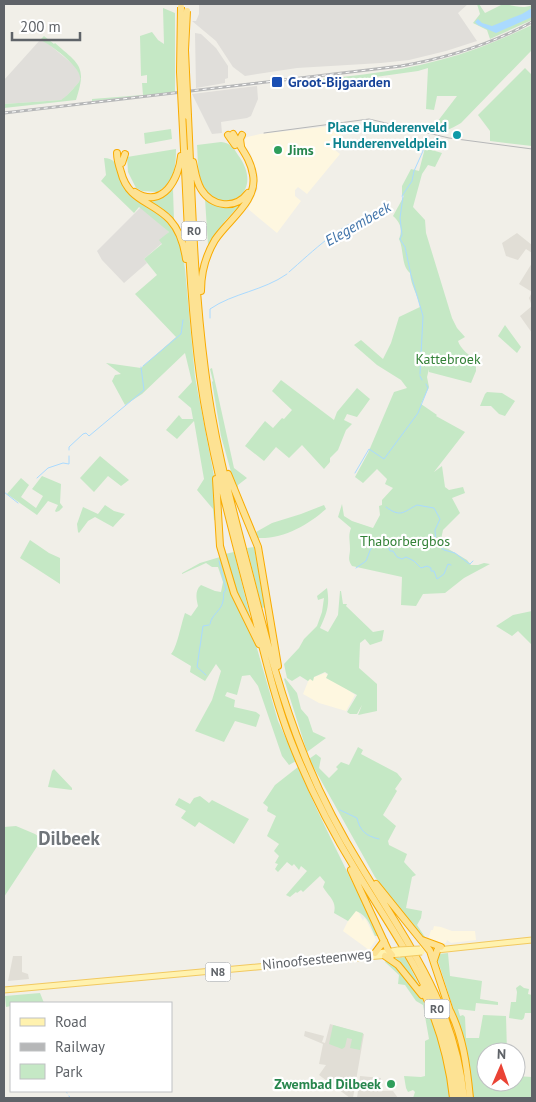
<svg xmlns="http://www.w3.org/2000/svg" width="536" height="1102" viewBox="0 0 536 1102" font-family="'PT Sans',sans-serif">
<rect width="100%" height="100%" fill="#f1efe8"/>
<path fill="#fef7e0" d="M 341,125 L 342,137 L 330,146 L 340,154 L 307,194 L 298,187 L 295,190 L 295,196 L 301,201 L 277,233 L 248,209 L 258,189 L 258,175 L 250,152 L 244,145 L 244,141 L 247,137 L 260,134 Z
M 325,673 L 355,695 L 346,711 L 319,703 L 303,694 L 309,679 Z
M 357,909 L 363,921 L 364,918 L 366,920 L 376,940 L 369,950 L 343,931 L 348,921 Z
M 434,926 L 441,927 L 452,931 L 475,931 L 476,940 L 451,943 L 447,940 L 446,943 L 438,944 L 428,940 L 431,930 L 433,930 Z"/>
<path fill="#e0deda" d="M 199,4 L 468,4 L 458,13 L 477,41 L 446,51 L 409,60 L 381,63 L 297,68 L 245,76 L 233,67 L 216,41 L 192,21 L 196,21 L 199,14 Z
M 195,33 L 201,34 L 216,48 L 228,66 L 228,78 L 225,79 L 225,83 L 196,88 Z
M 40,40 L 46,42 L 74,65 L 80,75 L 80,81 L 64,99 L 61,100 L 4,104 L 4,80 Z
M 257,86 L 258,99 L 251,116 L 247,118 L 221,122 L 222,133 L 212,134 L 192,94 Z
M 141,207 L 169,232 L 160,241 L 162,243 L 144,259 L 147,263 L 124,283 L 102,260 L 97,251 Z"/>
<path fill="#e1ded6" d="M 517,233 L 532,245 L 532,253 L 526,249 L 518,260 L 506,256 L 502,243 Z
M 532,263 L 532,333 L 520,316 L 532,306 L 529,298 L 532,292 L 519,284 Z
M 13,956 L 22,956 L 22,972 L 28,974 L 29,979 L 8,981 Z
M 330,1024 L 364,1034 L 353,1098 L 350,1098 L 319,1075 L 326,1065 L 319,1064 L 323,1044 L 304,1036 L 305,1031 L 324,1036 L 322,1042 L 325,1043 Z
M 360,1076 L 381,1078 L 379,1091 L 393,1091 L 398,1098 L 357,1098 Z"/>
<path fill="#c5e8c5" d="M 477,4 L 479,4 L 485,13 L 501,5 L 501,4 C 512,4 521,10 532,5 L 532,20 L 490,39 L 487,30 L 473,23 L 480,14 Z
M 163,8 L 175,13 L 175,92 L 92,101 L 92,99 L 143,95 L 142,83 L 147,83 L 147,75 L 141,76 L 140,36 L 152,32 L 158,40 L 164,44 Z
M 532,25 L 532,50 L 461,123 C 452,128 441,135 431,130 L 457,96 L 437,96 L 434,110 L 426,109 L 428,68 L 418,71 L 354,80 L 286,83 C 337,77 390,74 440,60 C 472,52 502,39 532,25 Z
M 44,36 L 54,44 L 55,43 C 80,65 87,66 76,100 L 4,108 L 4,104 L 61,100 C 66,97 69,93 73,89 C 75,86 79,83 80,80 C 83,68 49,43 40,40 Z
M 525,68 L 532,75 L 532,146 L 490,141 L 490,131 L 478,115 Z
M 171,129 L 172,139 L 145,144 L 144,133 Z
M 221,142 C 230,143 233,147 238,155 C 268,195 218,220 202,183 C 197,171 198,158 197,145 Z
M 425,148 L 442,153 L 435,167 L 428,165 L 422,174 L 413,207 L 425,220 L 426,233 L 452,318 L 457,328 L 465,337 L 458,341 C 460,348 470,357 476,359 L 476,371 L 471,383 L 429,372 L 429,369 L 427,377 L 429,387 L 421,404 L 437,415 L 436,416 L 465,432 L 434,472 L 442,466 L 445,487 L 449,490 L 463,487 L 465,493 L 452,498 L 460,513 L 443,530 L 440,544 L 467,560 L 471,565 L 478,565 L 484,563 L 490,564 L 464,578 L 445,593 L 423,594 L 416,606 L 401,605 L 402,577 L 352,566 C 347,559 350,556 350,549 C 350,540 348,536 351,528 L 338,517 L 342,504 L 344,516 L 352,521 L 373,528 L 380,515 L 379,506 L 382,505 L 382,500 L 393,488 L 385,484 L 387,479 L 377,469 L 363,483 L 355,477 L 368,453 L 394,392 L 407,388 L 401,380 L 377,365 L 354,345 L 361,340 L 383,359 L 391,343 L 399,317 L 420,307 C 418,294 411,287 410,273 C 401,266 404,249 399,239 C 403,229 400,222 393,216 L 404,196 L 402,195 L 402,186 L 411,169 L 419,171 Z
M 176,149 C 176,167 174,183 157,192 L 142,191 L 136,188 L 128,172 L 127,157 Z
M 104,158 C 122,158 117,179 126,190 C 138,207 162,211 174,229 C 181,241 183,255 185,269 L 195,377 L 214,476 L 217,521 L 214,520 L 213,509 L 197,490 L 204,479 L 194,421 L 177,439 L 166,430 L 179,415 L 182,419 L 193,419 L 191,408 L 178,397 L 192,382 L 185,353 L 142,394 L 125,405 L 112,381 L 115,375 L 121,374 L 106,363 L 141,368 L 176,337 L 135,294 L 157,275 L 144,259 L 162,244 L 159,240 L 169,232 L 139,207 L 134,213 L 101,181 L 106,175 Z
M 173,189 L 174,221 L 163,210 L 147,200 C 158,199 164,196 173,189 Z
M 205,199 C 216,208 226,209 240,205 L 225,221 L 208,245 Z
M 505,325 L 521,347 L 517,353 L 498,336 Z
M 212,368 L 234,468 L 247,478 L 238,485 L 238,488 L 235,486 L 221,436 L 212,382 L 213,381 L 210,369 Z
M 281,380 L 334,420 L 337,412 L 357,388 L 370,399 L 357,417 L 347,414 L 344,420 L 352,424 L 346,430 L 338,450 L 330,458 L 330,462 L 324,469 L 302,445 L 289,458 L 276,447 L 264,461 L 245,446 L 265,421 L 273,428 L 282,418 L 284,419 L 292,410 L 272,391 Z
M 487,392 L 502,393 L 515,401 L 505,416 L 499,414 L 491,406 L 480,406 L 485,394 Z
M 100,456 L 129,480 L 121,486 L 108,476 L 94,492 L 80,478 Z
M 42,476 L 61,484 L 60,503 L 63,507 L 59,511 L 56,512 L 55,511 L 58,505 L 48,501 L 37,515 L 7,494 L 21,478 L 29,485 L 21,497 L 36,508 L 43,496 L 32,489 Z
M 105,505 L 114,511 L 125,514 L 113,527 L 95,517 L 88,521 L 79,533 L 78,532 L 77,524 L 83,507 L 98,514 Z
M 324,505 L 326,509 C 308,525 284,539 258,538 L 256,532 L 272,523 L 301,514 Z
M 30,540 L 49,553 L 60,558 L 60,584 L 20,558 Z
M 254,547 L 265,607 L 262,608 L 247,548 Z
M 234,552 L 250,616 L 247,617 L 236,593 L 225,554 Z
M 220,557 L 231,594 L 256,645 L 278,721 L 296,761 L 289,765 L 282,756 L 258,686 L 250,675 L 242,676 L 237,695 L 227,692 L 225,696 L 235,700 L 234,707 L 256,712 L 260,715 L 256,727 L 235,721 L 224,742 L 195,731 L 212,700 L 221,671 L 216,664 L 205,681 L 190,672 L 191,666 L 171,654 C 177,648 181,624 185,613 L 191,616 L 198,606 C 196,598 195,590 201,585 L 215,591 L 221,592 L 223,582 L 218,567 L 212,567 L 206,563 L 182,574 L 182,573 L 200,563 Z
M 327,588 C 330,605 327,613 320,628 L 328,632 L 338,615 L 340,591 L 341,591 L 343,604 L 347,604 L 346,606 L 373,632 L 384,630 L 382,641 L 370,645 L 365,639 L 360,643 L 359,668 L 377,684 L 377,711 L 358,715 L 362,705 L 357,714 L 350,714 L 347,712 L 357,695 L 326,678 L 328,674 L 325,672 L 314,677 L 313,681 L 310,679 L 308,681 L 300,676 L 292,681 L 287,678 L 284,664 L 299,648 L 304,639 L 317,626 L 322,612 L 324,598 L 318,600 L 317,596 Z
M 532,611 L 532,645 L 518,631 L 512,636 L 496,626 L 513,615 Z
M 285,678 L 297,693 L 301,709 L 308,717 L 313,732 L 326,738 L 307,752 L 284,679 Z
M 358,747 L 363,750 L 361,754 L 397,773 L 402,779 L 395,789 L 397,791 L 383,815 L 396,826 L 388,841 L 389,845 L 407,854 L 404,862 L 416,875 L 412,877 L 406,908 L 422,911 L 421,918 L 417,925 L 427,940 L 423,939 L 375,877 L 309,759 L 316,754 L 321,758 L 319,768 L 329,778 L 338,769 L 336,767 L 341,762 L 349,765 Z
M 298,767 C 322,824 352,879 378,936 L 375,936 C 370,925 368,916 356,911 L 348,921 L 334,913 C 337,901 329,897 323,887 L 325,882 L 320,876 L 303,892 L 301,890 L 297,893 L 296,892 L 290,897 L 286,895 L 307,871 L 301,866 L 299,870 L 294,864 L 292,866 L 287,862 L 278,872 L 275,869 L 278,864 L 275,863 L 279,856 L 274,851 L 279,844 L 267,836 L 276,816 L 267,811 L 268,807 L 263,803 L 275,785 Z
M 54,769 L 72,788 L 72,790 L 48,787 L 52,771 Z
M 200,796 L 209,803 L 212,800 L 249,819 L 234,844 L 199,822 L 195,827 L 181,818 L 186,811 L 175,805 L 179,798 L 190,804 L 194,798 Z
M 16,826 L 35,834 L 42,839 L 4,897 L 4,827 Z
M 448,953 L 450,976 L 482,981 L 480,999 L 498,1002 L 498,1005 L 476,1003 L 475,1011 L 458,1009 L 460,1016 L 463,1015 L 465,1017 L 466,1038 L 479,1038 L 483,1015 L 506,1016 L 507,1052 L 486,1052 L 486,1082 L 516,1082 L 516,1076 L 532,1077 L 532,1098 L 473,1098 L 470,1066 L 464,1042 L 438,961 L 439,954 Z
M 405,957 L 424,995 L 421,997 C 438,1027 446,1064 451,1098 L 413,1098 L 415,1092 L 413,1090 L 408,1092 L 406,1088 L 404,1076 L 421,1077 L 425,1076 L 425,1041 L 429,1039 L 423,1005 L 416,1001 L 405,985 L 398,984 L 399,975 L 385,962 L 387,959 Z
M 520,985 L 524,988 L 529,989 L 528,994 L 532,995 L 532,1013 L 525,1013 L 524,1018 L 522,1020 L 509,1018 L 511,1002 L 516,1002 L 517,992 L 516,988 Z
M 40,993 L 44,1003 L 11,1003 L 11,1006 L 6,1007 L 5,996 Z
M 333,1025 L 363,1033 L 360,1050 L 350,1048 L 352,1039 L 347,1038 L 345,1047 L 342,1049 L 329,1044 Z"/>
<path fill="#aadaff" d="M 532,8 L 532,17 L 496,33 L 478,25 L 475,22 L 478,19 L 482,23 L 492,26 L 522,14 Z"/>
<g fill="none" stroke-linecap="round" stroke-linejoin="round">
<path stroke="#aadaff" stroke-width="1" d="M 402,196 L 412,181 L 414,171 L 423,151 L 423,145 L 429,136
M 403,196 L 400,218 L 402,235 L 400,239 L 405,247 L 411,275 L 423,316 L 420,374
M 289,272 C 311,253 344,220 373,215
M 210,318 L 210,309 C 233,293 263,291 287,274
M 143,366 L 181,334 L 183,320
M 420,376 L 422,380
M 69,450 L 69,447 L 83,434 L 86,433 L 89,436 L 144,390 L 141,367
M 355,473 L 369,449 L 384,459 L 418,413 L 428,388 L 426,384
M 37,478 L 48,468 L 63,463 L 69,464 L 69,456
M 4,492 L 18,503
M 386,507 C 401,518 403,512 417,505 L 434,508 L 440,519 L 435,530 L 436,544 L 444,550 L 455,553 L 468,563 L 470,564 L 473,561
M 356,568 L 366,561 L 371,548 L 383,544 L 388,546 L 390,551 L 393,551 L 397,557 L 402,559 L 406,557 L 414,561 L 421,568 L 427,566 L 431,568 L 431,571 L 434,571 L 437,579 L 444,574 L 448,564 L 451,565
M 210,624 C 211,615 222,610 223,601 C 224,598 223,595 224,592 L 226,590 L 219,561
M 206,675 L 197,667 L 203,626 L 209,625
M 340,810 L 357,818 C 360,831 366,836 379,839
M 66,1091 L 67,1093
M 69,1096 L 70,1098"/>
<defs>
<path id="primary" d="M 437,950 L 532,940
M 372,954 L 398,950
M 4,990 L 400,954"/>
<path id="highway" d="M 188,116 C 192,201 194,286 205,370 C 213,437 231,503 248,568 C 264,630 279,693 303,752 C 319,793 339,831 362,868 C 408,944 455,1006 464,1098
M 228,135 L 235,145
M 241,146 L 240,139 L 242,135
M 184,150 C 188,226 190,301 200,376 C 211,454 232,530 252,606 C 264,651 274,698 291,741 C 309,787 331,830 357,872 C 401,945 451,1010 458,1098
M 117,153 C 117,159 119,166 121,172 C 128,201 152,201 170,220 C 180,231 184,245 186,259
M 193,162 C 195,171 196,181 201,189 C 212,207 235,210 248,193
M 122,163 L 125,154
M 135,192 C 163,210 179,178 181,156
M 201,291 C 201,273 206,255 215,240 C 228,220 258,201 253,175 C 251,159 240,147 233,134
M 228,474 L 258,547 L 278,666
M 216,479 L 220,546 L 234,593 L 259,644
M 351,870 L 388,950 L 392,955
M 376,884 L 430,951 L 449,1008
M 422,940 L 441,947
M 375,953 L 384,941
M 385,956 L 398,965 L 422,995
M 434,960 L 437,951
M 422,988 C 438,1023 449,1060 453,1098
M 447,1005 C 463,1033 467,1067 470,1098"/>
</defs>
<use href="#primary" stroke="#f2c960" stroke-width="7"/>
<use href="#highway" stroke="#f9ab00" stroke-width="8"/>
<use href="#primary" stroke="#fff2af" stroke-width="5"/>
<use href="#highway" stroke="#fde293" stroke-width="6"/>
<path stroke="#b6b7b8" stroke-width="1" d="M 264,133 L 369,119 L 449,138 L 532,149"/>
<defs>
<path id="rail" d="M 4,113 L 401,66 C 447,58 491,44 532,22"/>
</defs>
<use href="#rail" stroke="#b6b7b8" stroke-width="3"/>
<use href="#rail" stroke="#fff" stroke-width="1" stroke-dasharray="4" stroke-linecap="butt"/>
<defs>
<path id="primary-bridge" d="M 398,950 L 420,949
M 400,954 L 422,952"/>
<path id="highway-bridge" d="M 181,7 L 180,72 L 184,150
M 187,11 L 185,50 L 188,116"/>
</defs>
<use href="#primary-bridge" stroke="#f2c960" stroke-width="7" stroke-linecap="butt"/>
<use href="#highway-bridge" stroke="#f9ab00" stroke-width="8" stroke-linecap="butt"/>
<use href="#primary-bridge" stroke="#fff2af" stroke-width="5"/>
<use href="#highway-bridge" stroke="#fde293" stroke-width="6"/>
</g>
<rect fill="#1a4fb4" stroke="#fff" stroke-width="2" x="271" y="76" width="12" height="12" rx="2.5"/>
<circle fill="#0f9aa8" stroke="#fff" stroke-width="2" cx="457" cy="135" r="5"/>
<g fill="#2e9e5b" stroke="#fff" stroke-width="2">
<circle cx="278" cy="150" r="5"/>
<circle cx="391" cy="1084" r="5"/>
</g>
<g text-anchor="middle" stroke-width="4.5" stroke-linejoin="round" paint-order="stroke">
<g fill="#fff" stroke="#8f9295" stroke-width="1">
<rect x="181.5" y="221.5" width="25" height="19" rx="4"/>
<rect x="205.5" y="962.5" width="25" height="19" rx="4"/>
<rect x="424.5" y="999.5" width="25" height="19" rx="4"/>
</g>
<g font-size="12" font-weight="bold" fill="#5f6368">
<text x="194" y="235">R0</text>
<text x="218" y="976">N8</text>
<text x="437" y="1013">R0</text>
</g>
<g font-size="14" font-weight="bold" fill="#164399" stroke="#fff" text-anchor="start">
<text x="288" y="87">Groot-Bijgaarden</text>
</g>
<g font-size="14" font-weight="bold" fill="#0d838f" stroke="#fff" text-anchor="end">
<text x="447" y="132">Place Hunderenveld<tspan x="447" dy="16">- Hunderenveldplein</tspan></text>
</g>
<g font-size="14" font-weight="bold" fill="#27864d" stroke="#fff" text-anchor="start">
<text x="288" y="155">Jims</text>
<text x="381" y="1089" text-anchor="end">Zwembad Dilbeek</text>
</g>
<g font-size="14" fill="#348238" stroke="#fff">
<text x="448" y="364">Kattebroek</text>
<text x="405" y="546">Thaborbergbos</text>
</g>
<g font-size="14" fill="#5f6368" stroke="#fff">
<text transform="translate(317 959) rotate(-6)" y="5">Ninoofsesteenweg</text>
</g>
<g font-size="15" font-style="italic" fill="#4174aa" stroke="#fff">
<text transform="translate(358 224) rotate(-30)" y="5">Elegembeek</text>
</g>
<g font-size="19" font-weight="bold" fill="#70757a" stroke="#fff">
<text x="69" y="845">Dilbeek</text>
</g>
</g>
<rect width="536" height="1102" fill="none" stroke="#5f6368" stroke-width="10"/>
<rect x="10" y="1002" width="162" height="90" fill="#ffffff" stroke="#bfc1c3"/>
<rect x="20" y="1018" width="25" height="8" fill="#fff2af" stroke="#bfc1c3"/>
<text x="55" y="1027" font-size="15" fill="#5f6368">Road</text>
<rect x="20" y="1043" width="25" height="8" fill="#b6b7b8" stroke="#bfc1c3"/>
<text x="55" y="1052" font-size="15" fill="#5f6368">Railway</text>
<rect x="20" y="1064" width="25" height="15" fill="#c5e8c5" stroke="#bfc1c3"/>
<text x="55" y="1077" font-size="15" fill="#5f6368">Park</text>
<g transform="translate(501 1067) rotate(2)"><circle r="24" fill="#ffffff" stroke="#bfc1c3"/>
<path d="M0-4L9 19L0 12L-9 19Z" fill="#ea4335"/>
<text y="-8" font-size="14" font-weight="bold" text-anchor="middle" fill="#5f6368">N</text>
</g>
<path d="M12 32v8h68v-8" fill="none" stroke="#5f6368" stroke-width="2.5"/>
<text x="20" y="32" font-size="15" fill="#5f6368" stroke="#ffffff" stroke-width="4" paint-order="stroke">200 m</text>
</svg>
